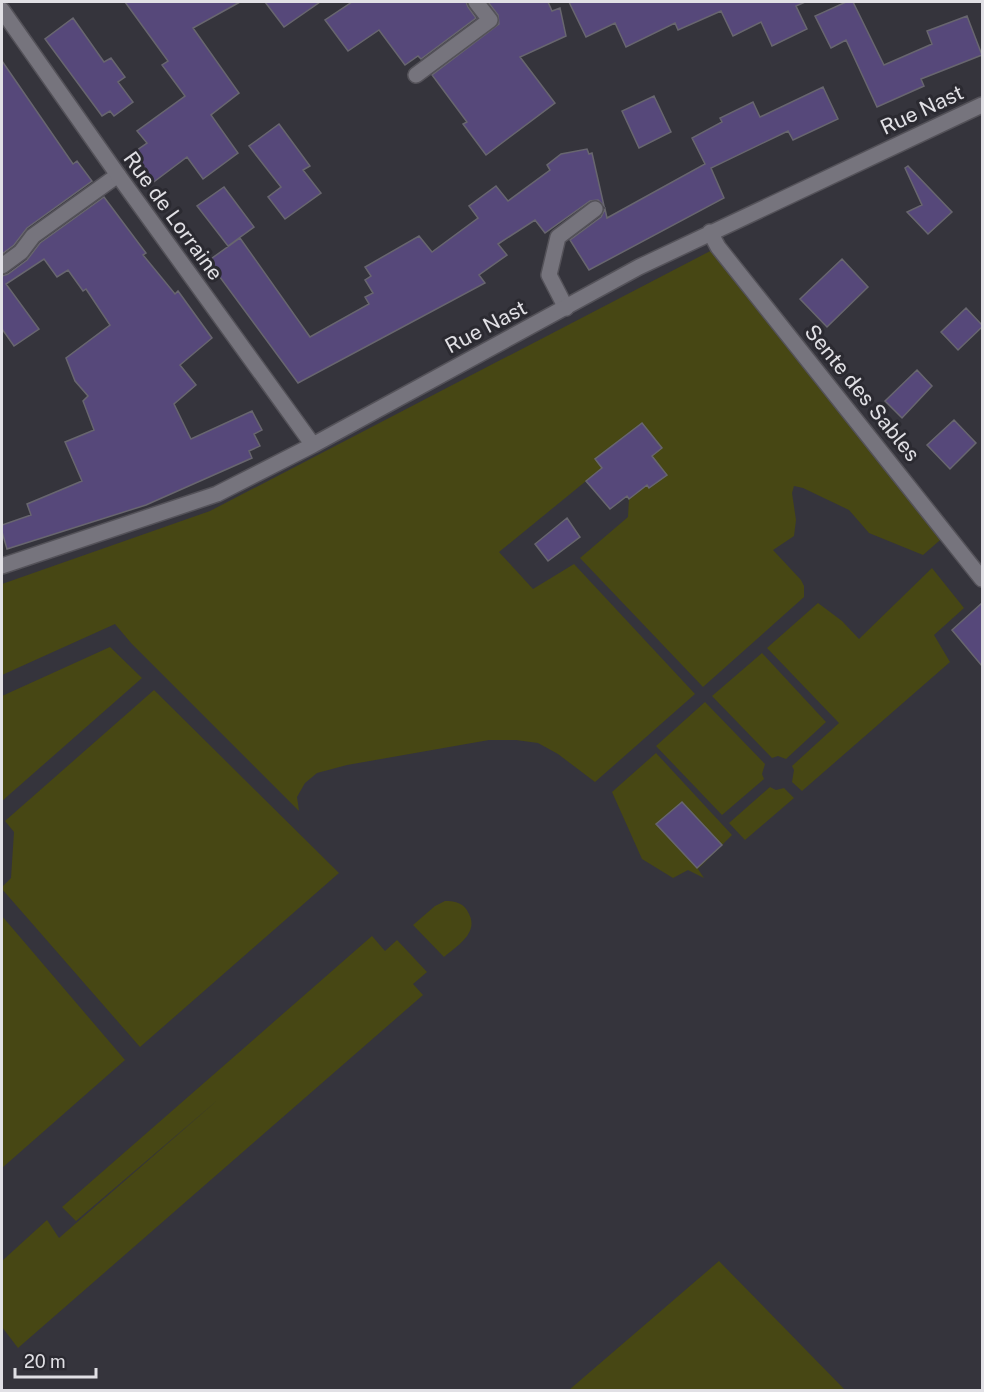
<svg xmlns="http://www.w3.org/2000/svg" width="984" height="1392" viewBox="0 0 984 1392" font-family="'Public Sans',sans-serif">
<rect width="100%" height="100%" fill="#35343c"/>
<path fill="#474714" d="M 718,247 L 947,534 L 923,555 L 869,533 L 849,510 L 803,488 L 794,486 L 792,493 L 796,520 L 794,536 L 773,550 L 801,580 L 804,586 L 804,597 L 703,687 L 580,558 L 628,517 L 629,499 L 647,485 L 650,488 L 667,475 L 652,456 L 662,447 L 642,423 L 596,459 L 602,468 L 499,552 L 533,589 L 574,564 L 695,694 L 595,782 L 558,754 L 538,743 L 516,740 L 489,740 L 347,765 L 317,773 L 305,783 L 297,797 L 299,811 L 131,643 L 115,624 L 2,675 L 2,584 L 210,511 Z
M 932,568 L 964,608 L 934,635 L 950,662 L 802,791 L 792,782 L 794,770 L 792,766 L 839,723 L 767,648 L 818,603 L 842,621 L 859,639 Z
M 110,647 L 142,678 L 2,801 L 2,696 Z
M 762,653 L 826,722 L 786,759 L 778,756 L 772,758 L 712,696 Z
M 154,690 L 339,873 L 140,1047 L 2,889 L 2,887 L 11,878 L 14,832 L 5,821 Z
M 705,702 L 765,764 L 762,774 L 764,779 L 722,815 L 656,746 Z
M 656,753 L 732,835 L 698,869 L 704,878 L 688,870 L 673,878 L 642,859 L 612,792 Z
M 770,787 L 776,790 L 784,788 L 794,798 L 745,840 L 729,823 Z
M 445,901 C 456,901 464,903 469,914 C 479,933 457,946 444,957 L 413,925 L 435,906 Z
M 2,916 L 125,1060 L 2,1168 Z
M 372,936 L 385,951 L 397,940 L 427,972 L 413,984 L 423,995 L 18,1348 L 2,1327 L 2,1261 L 47,1220 L 59,1238 L 220,1098 L 76,1221 L 62,1207 Z
M 719,1261 L 845,1390 L 569,1390 Z"/>
<path fill="#56487a" stroke="#68666f" stroke-width="1.5" d="M 125,2 L 240,2 L 193,28 L 239,93 L 211,115 L 238,153 L 203,179 L 187,157 L 151,184 L 130,155 L 147,143 L 137,131 L 185,96 L 162,65 L 168,61 Z
M 265,2 L 320,2 L 284,27 Z
M 352,2 L 466,2 L 468,7 L 476,18 L 421,59 L 418,56 L 405,65 L 379,30 L 348,51 L 325,20 Z
M 488,2 L 548,2 L 552,11 L 560,8 L 566,36 L 520,57 L 555,103 L 486,155 L 463,124 L 467,122 L 432,75 L 499,24 L 498,15 Z
M 569,2 L 805,2 L 796,6 L 807,29 L 772,46 L 761,22 L 733,36 L 721,11 L 678,30 L 675,23 L 626,47 L 615,23 L 586,37 Z
M 846,2 L 853,2 L 884,65 L 932,44 L 927,31 L 967,16 L 982,55 L 921,79 L 924,86 L 877,107 L 846,40 L 831,48 L 815,16 Z
M 73,18 L 104,62 L 111,58 L 125,77 L 118,82 L 133,102 L 114,116 L 110,111 L 102,116 L 45,39 Z
M 2,61 L 73,164 L 77,161 L 92,181 L 27,228 L 14,245 L 2,254 Z
M 823,87 L 838,119 L 793,140 L 788,131 L 711,168 L 724,198 L 589,270 L 570,240 L 601,217 L 605,209 L 607,218 L 705,164 L 692,138 L 722,122 L 720,118 L 753,102 L 760,117 Z
M 654,96 L 671,132 L 639,148 L 622,111 Z
M 279,124 L 310,166 L 303,170 L 321,193 L 285,219 L 268,197 L 281,187 L 249,146 Z
M 587,149 L 589,154 L 592,153 L 604,206 L 598,200 L 590,201 L 545,233 L 535,220 L 498,244 L 507,255 L 479,275 L 485,283 L 298,383 L 208,261 L 240,238 L 310,337 L 369,304 L 365,297 L 373,293 L 365,280 L 371,276 L 365,267 L 419,236 L 432,252 L 478,218 L 469,206 L 496,186 L 508,201 L 550,170 L 547,165 L 561,154 Z
M 908,166 L 952,212 L 928,234 L 907,212 L 922,205 L 905,168 Z
M 224,187 L 254,227 L 228,246 L 197,206 Z
M 104,197 L 146,253 L 143,255 L 175,294 L 178,291 L 212,338 L 180,365 L 196,385 L 174,404 L 191,439 L 252,411 L 262,430 L 254,434 L 260,446 L 249,451 L 252,458 L 146,505 L 7,549 L 2,532 L 2,525 L 31,515 L 27,504 L 82,481 L 65,442 L 94,430 L 83,401 L 88,396 L 75,381 L 66,358 L 110,325 L 86,289 L 83,291 L 68,270 L 57,277 L 44,259 L 6,284 L 39,329 L 14,346 L 2,329 L 2,276 L 8,274 L 27,260 L 40,243 Z
M 842,259 L 868,287 L 827,327 L 800,299 Z
M 966,308 L 982,325 L 982,327 L 958,350 L 941,332 Z
M 917,370 L 932,386 L 902,418 L 885,401 Z
M 954,420 L 976,443 L 950,469 L 927,445 Z
M 642,423 L 662,448 L 652,456 L 667,475 L 649,488 L 647,485 L 629,499 L 627,496 L 610,509 L 586,481 L 602,468 L 595,459 Z
M 567,518 L 580,537 L 548,561 L 535,544 Z
M 982,603 L 982,666 L 952,630 Z
M 682,802 L 722,845 L 697,868 L 656,824 Z"/>
<g fill="none" stroke-linecap="round" stroke-linejoin="round">
<defs>
<path id="lane" d="M 2,266 L 21,252 L 33,236 L 118,175
M 566,308 L 549,275 L 558,237 L 595,209"/>
<path id="street" d="M 2,10 L 118,175 L 313,445
M 416,75 L 490,20 L 476,2
M 710,232 L 718,247 L 982,579
M 2,566 L 217,494 L 313,445 L 639,267 L 982,105"/>
</defs>
<use href="#lane" stroke="#545259" stroke-width="18"/>
<use href="#street" stroke="#545259" stroke-width="18"/>
<use href="#lane" stroke="#76747d" stroke-width="15"/>
<use href="#street" stroke="#76747d" stroke-width="15"/>
</g>
<g text-anchor="middle" stroke-width="6" stroke-linejoin="round" paint-order="stroke">
<g font-size="21" fill="#e1e0e5" stroke="#2b2a31">
<text transform="translate(922 110) rotate(-25)" y="7">Rue Nast</text>
<text transform="translate(173 216) rotate(54)" y="7">Rue de Lorraine</text>
<text transform="translate(486 327) rotate(-28)" y="7">Rue Nast</text>
<text transform="translate(862 393) rotate(51)" y="7">Sente des Sables</text>
</g>
</g>
<rect width="984" height="1392" fill="none" stroke="#e1e0e5" stroke-width="6"/>
<path d="M15 1368v9h81v-9" fill="none" stroke="#e1e0e5" stroke-width="3"/>
<text x="24" y="1368" font-size="18" fill="#e1e0e5" stroke="#2b2a31" stroke-width="4.5" paint-order="stroke">20 m</text>
</svg>
